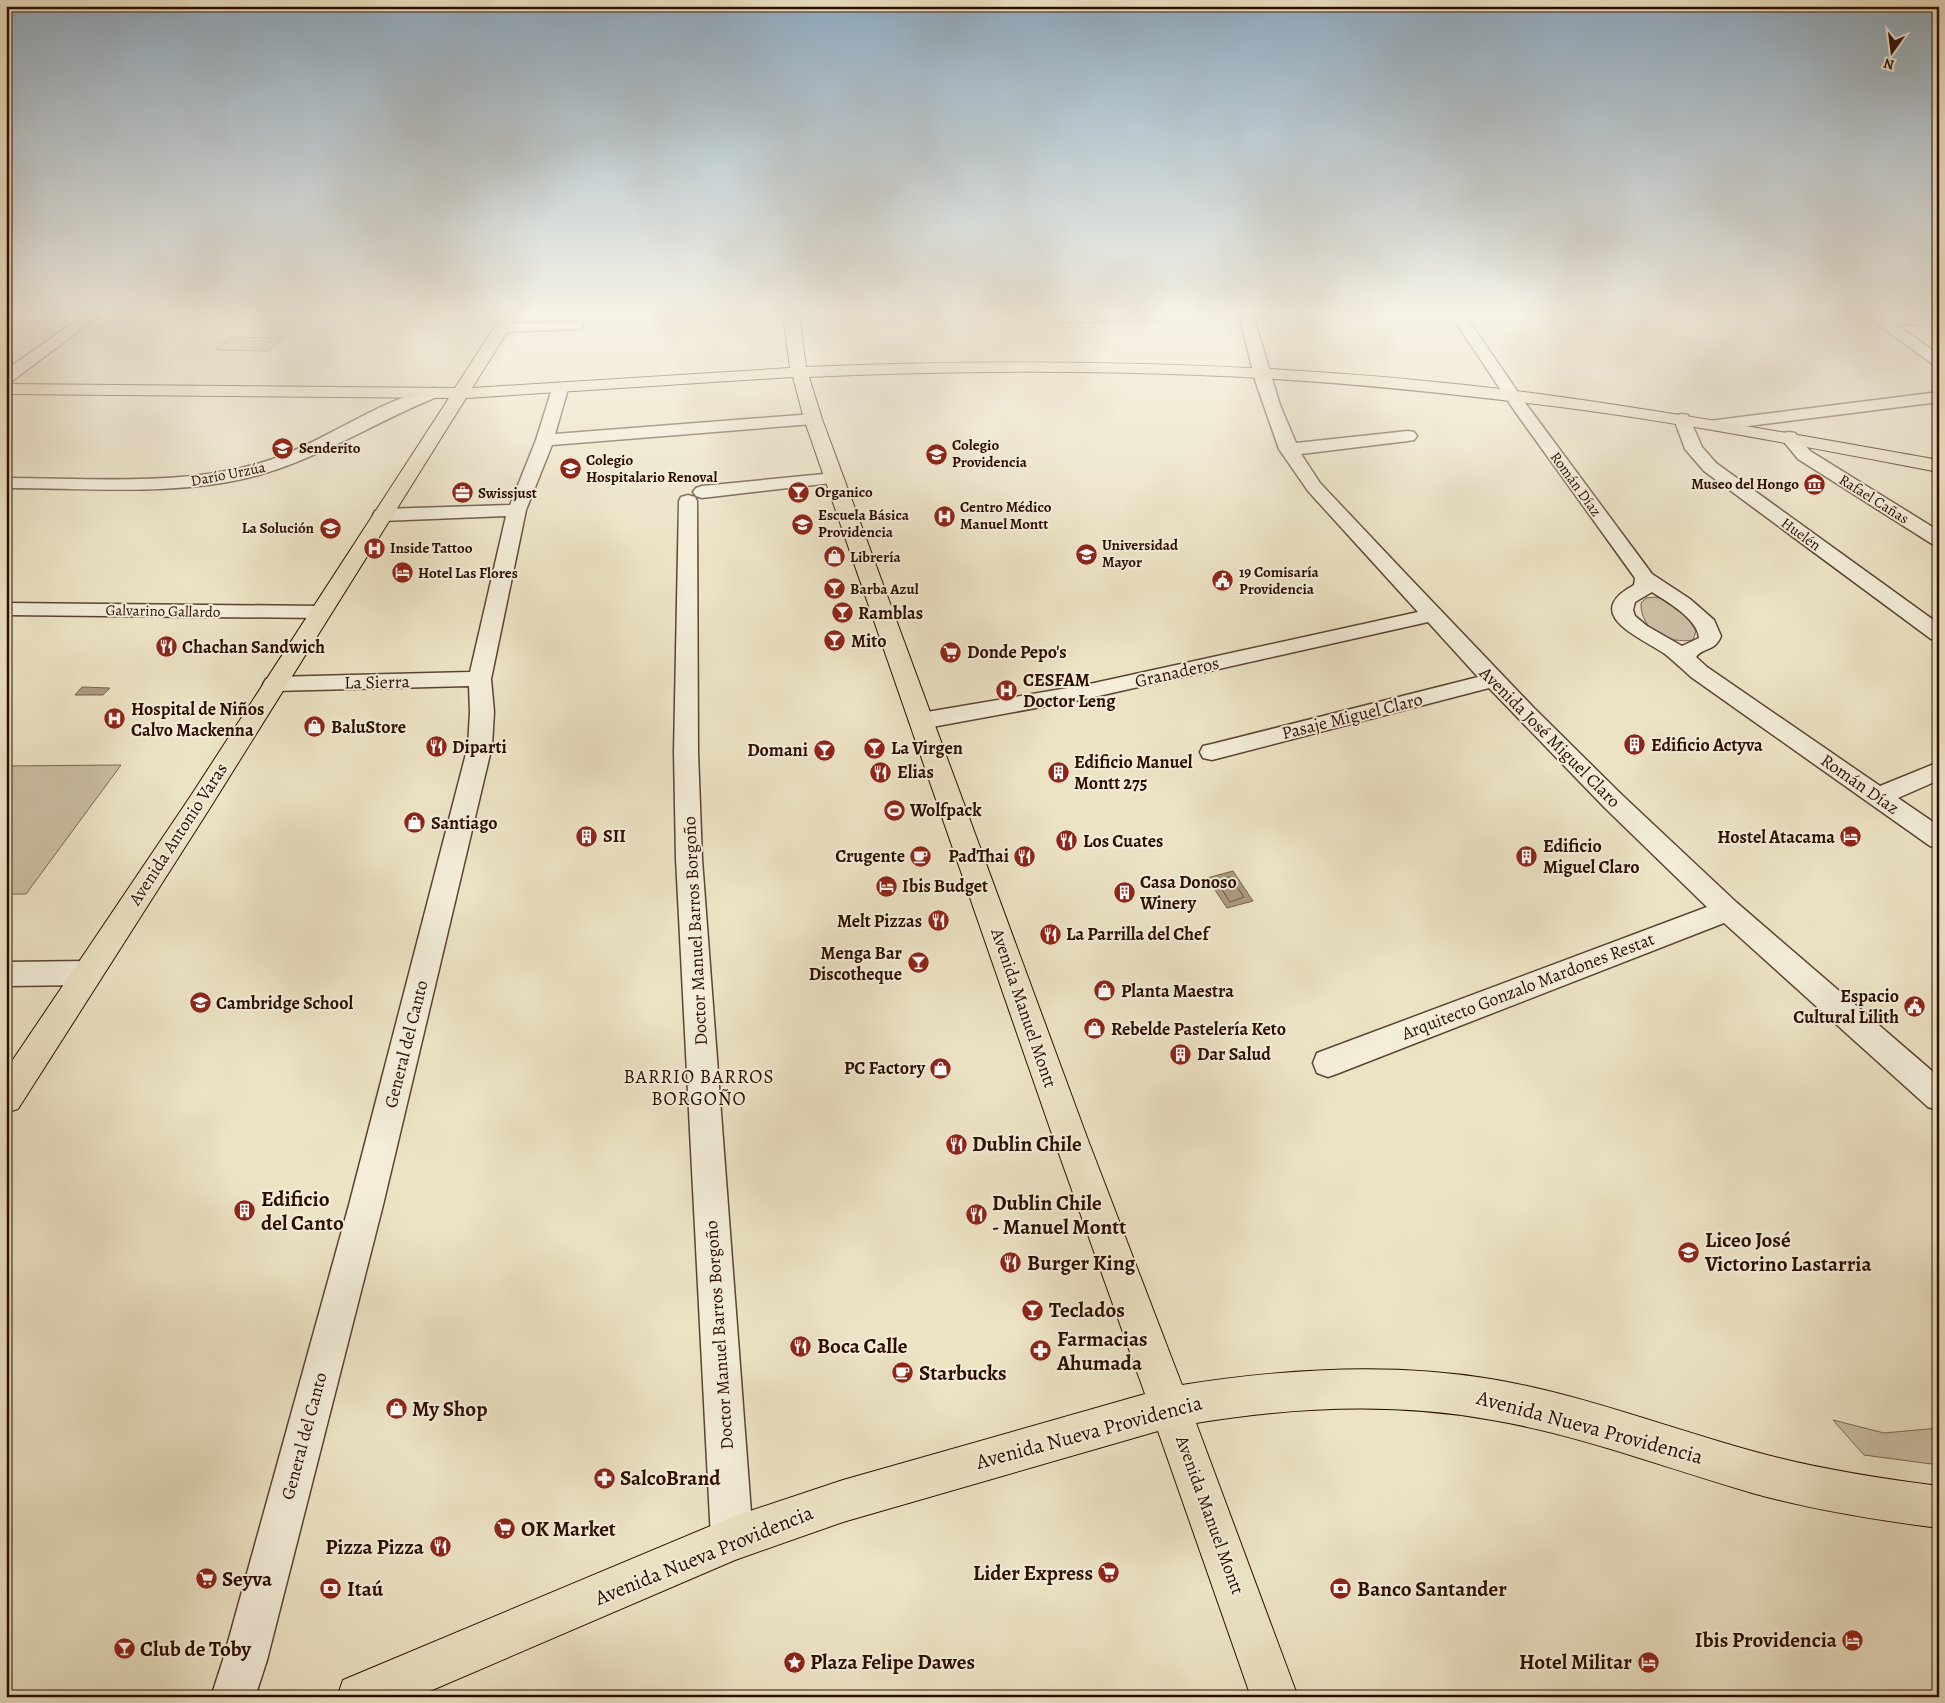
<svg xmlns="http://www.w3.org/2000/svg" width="1945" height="1703" viewBox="0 0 1945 1703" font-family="Alegreya,serif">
<rect width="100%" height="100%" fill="#ece3c5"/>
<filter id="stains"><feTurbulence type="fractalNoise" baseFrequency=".004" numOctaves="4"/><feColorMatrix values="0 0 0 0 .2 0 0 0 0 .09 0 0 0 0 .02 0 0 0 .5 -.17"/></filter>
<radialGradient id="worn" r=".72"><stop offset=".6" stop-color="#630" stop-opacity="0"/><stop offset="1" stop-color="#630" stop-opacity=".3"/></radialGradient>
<path fill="#cbbfa4" stroke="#7c6652" d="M 230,337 L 283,338 L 269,351 L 215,350 Z
M 1655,597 C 1673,600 1687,616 1696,631 L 1693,640 C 1669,644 1640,631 1641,603 L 1646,598 Z
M 121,765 L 26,894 L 6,894 L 6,766 Z
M 1833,1420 L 1884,1433 L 1939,1428 L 1939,1465 L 1864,1455 Z"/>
<path fill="#ab9a82" stroke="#78624e" d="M 82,687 L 110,688 L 103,695 L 75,695 Z
M 1233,871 L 1253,901 L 1227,908 L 1207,878 Z"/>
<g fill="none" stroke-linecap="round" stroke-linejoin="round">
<path stroke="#6c5441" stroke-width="1" d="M 1230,877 L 1244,897 L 1230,902 L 1217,882 L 1218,880 Z"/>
<defs>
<path id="minor" d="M 84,315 L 100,315 L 12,381 L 6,383 L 6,370 Z
M 1064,315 L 1209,315 L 1207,318 L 1202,319 L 1069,322 L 1064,321 L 1062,318 Z
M 1239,315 L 1253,315 L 1280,405 L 1296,443 L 1408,431 L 1414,432 L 1417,436 L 1414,440 L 1408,441 L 1301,454 L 1320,483 L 1406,574 L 1534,708 L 1622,795 L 1736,902 L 1939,1077 L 1939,1111 L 1928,1107 L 1724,923 L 1339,1073 L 1328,1077 L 1317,1073 L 1313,1063 L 1317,1053 L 1707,907 L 1605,808 L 1489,688 L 1212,760 L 1203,758 L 1200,752 L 1203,746 L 1212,744 L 1478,677 L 1428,622 L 1085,699 L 921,729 L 913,726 L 909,721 L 913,716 L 921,713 L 1085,685 L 1418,612 L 1308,491 L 1279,449 L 1256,383 Z
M 1451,315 L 1465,315 L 1526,404 L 1652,574 L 1690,599 L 1714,620 L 1721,636 C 1715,652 1703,647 1696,657 L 1707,667 L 1880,786 L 1939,762 L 1939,780 L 1898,798 L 1939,826 L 1939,848 L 1930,846 L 1691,677 C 1682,669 1674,661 1665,654 C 1640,637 1580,614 1634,585 L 1635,578 L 1514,410 ZM 1652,592 C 1666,601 1698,619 1699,638 L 1682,646 L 1647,626 L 1635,616 L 1633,610 L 1635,602 Z
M 1865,315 L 1939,318 L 1939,326 L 1894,323 L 1939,355 L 1939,367 L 1934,365 Z
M 576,322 L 581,323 L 583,326 L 581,329 L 502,332 L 497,331 L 495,328 L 497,325 L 502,324 Z
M 560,384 L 566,386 L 568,389 L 555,434 L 813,414 L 819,415 L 821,419 L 819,423 L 813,424 L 552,445 L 526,510 L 491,679 L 494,712 L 492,746 L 383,1205 L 267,1660 L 255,1697 L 211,1697 L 223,1660 L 349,1205 L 468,746 L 470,712 L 469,686 L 274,691 L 266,689 L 263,684 L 266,679 L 274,677 L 470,672 L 506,516 L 382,521 L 375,519 L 373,515 L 375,511 L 382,509 L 510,505 L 536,440 L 552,389 L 554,386 Z
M 433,388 L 439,390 L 441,393 L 439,396 C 379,420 324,456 262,474 C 184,497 88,488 6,488 L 6,478 C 92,478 188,487 270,460 C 326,441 375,402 433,388 Z
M 1939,392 L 1939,402 L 1717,430 L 1711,429 L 1709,425 L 1711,421 L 1717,420 Z
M 1682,414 L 1688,415 L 1702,447 L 1716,463 L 1939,624 L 1939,640 L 1931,639 L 1704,471 L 1685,449 L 1674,419 L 1676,415 Z
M 1789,432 L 1795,433 L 1810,451 L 1939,531 L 1939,546 L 1932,544 L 1798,459 L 1780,437 L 1783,433 Z
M 834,473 L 840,474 L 843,478 L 840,482 L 702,498 L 696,496 L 693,492 L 696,488 L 702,486 Z
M 688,495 L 695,497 L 697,501 L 698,752 L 702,859 L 753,1539 L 747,1554 L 732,1560 L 717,1554 L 711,1539 L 676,859 L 674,752 L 679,501 L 681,497 Z
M 6,603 L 320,606 L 327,608 L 330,612 L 327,616 L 320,618 L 6,615 Z
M 88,961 L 98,965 L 102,973 L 98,981 L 88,985 L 6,986 L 6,962 Z"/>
<path id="major" d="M 502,315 L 518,315 L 472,388 L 790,368 L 783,315 L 799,315 L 806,367 C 1048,357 1292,362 1532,393 C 1668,411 1803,436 1939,460 L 1939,472 C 1802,446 1666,419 1527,403 C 1418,390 1308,379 1197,375 C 1068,370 938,371 809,377 L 822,419 L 1088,1140 L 1182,1385 C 1283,1369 1389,1362 1491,1379 C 1580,1394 1665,1427 1752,1451 C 1813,1468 1876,1478 1939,1486 L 1939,1528 C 1876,1520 1813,1510 1752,1493 C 1666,1468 1581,1435 1492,1420 C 1395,1402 1292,1407 1196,1423 L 1298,1697 L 1251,1697 L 1158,1431 L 843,1522 L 735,1560 L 416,1697 L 337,1697 L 343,1680 L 732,1517 L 843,1480 L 1145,1394 L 1054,1140 L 804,419 L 793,377 L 466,398 L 208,811 L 18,1109 L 6,1113 L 6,1070 L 190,797 L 449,398 L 6,394 L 6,384 L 455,388 Z"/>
</defs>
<use href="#minor" stroke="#5c4231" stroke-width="3"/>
<use href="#major" stroke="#2c0d00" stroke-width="2"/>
<use href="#minor" fill="#f3edd9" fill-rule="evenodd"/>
<use href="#major" fill="#ece3c5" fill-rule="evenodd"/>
</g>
<linearGradient id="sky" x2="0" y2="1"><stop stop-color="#8faabf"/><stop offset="0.57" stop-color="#f6f2e5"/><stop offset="1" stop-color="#f6f2e5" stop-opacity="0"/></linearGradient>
<rect width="1945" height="553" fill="url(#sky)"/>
<defs>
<symbol id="school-disc" viewBox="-11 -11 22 22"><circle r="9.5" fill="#8f2418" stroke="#f3edd9"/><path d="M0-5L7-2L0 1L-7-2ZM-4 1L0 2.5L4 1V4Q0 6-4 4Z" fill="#fff"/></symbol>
<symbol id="museum-disc" viewBox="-11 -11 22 22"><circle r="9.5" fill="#8f2418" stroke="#f3edd9"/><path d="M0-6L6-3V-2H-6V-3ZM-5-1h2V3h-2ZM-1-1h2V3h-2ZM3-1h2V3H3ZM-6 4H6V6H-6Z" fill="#fff"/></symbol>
<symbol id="bar-disc" viewBox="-11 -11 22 22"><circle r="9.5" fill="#8f2418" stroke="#f3edd9"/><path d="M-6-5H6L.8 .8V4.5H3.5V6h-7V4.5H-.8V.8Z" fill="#fff"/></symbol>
<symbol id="office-disc" viewBox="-11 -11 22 22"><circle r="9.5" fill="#8f2418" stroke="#f3edd9"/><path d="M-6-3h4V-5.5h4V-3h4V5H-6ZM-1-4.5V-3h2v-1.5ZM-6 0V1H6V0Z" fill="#fff"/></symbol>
<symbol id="hospital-disc" viewBox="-11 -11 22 22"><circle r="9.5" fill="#8f2418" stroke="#f3edd9"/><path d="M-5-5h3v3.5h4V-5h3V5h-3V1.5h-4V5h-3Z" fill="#fff"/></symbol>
<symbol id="university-disc" viewBox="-11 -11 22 22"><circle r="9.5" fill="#8f2418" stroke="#f3edd9"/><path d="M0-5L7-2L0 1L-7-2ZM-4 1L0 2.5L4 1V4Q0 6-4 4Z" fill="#fff"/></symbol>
<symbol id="shop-disc" viewBox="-11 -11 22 22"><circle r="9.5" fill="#8f2418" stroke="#f3edd9"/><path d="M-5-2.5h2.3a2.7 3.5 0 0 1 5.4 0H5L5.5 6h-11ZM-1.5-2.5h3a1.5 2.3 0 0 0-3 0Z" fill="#fff"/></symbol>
<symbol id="hotel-disc" viewBox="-11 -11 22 22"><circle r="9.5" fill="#8f2418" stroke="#f3edd9"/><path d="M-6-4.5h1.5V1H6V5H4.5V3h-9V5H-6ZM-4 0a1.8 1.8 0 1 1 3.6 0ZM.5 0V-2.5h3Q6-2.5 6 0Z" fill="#fff"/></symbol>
<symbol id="civic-disc" viewBox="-11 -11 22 22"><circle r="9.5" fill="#8f2418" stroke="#f3edd9"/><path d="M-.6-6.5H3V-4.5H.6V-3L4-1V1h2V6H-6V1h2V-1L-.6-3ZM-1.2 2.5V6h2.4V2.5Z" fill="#fff"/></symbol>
<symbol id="restaurant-disc" viewBox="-11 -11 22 22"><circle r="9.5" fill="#8f2418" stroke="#f3edd9"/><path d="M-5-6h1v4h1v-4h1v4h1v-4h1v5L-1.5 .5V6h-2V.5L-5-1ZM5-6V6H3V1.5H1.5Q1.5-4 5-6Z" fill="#fff"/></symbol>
<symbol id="supermarket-disc" viewBox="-11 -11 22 22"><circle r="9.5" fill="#8f2418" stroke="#f3edd9"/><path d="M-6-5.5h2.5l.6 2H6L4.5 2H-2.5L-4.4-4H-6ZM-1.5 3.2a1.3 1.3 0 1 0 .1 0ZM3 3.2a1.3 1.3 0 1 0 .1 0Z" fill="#fff"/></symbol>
<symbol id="building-disc" viewBox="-11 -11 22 22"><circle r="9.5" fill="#8f2418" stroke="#f3edd9"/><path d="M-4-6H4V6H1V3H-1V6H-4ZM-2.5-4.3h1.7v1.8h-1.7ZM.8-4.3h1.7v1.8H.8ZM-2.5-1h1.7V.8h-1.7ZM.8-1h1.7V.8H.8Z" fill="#fff"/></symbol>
<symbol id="stadium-disc" viewBox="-11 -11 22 22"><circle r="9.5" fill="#8f2418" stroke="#f3edd9"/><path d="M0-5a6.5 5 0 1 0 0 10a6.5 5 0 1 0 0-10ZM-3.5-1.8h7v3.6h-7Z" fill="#fff"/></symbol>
<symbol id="cafe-disc" viewBox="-11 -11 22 22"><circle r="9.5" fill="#8f2418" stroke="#f3edd9"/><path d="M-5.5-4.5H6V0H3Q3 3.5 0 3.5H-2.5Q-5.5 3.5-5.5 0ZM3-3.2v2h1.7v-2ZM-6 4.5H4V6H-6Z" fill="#fff"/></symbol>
<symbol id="pharmacy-disc" viewBox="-11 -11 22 22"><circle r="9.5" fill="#8f2418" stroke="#f3edd9"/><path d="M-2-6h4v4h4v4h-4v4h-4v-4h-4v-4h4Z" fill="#fff"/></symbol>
<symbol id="bank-disc" viewBox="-11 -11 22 22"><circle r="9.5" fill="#8f2418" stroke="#f3edd9"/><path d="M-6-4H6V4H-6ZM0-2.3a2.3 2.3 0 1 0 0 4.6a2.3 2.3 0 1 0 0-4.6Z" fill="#fff"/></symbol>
<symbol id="sight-disc" viewBox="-11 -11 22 22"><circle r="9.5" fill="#8f2418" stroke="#f3edd9"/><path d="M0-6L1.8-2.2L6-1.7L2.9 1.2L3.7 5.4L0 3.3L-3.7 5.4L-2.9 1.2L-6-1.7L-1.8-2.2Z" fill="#fff"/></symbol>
</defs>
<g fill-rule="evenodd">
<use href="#school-disc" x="270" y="436" width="25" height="25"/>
<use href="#school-disc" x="924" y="442" width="25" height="25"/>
<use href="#school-disc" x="558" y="456" width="25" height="25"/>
<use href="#museum-disc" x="1802" y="472" width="25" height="25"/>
<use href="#bar-disc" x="786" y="480" width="25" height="25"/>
<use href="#office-disc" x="450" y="480" width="25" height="25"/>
<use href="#hospital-disc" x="932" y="504" width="25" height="25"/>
<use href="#school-disc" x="790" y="512" width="25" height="25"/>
<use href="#school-disc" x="318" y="516" width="25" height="25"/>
<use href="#hospital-disc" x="362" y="536" width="25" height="25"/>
<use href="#university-disc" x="1074" y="542" width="25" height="25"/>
<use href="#shop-disc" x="822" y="544" width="25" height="25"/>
<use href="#hotel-disc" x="390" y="560" width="25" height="25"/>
<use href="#civic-disc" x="1210" y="568" width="25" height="25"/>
<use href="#bar-disc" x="822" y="576" width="25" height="25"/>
<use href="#bar-disc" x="830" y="600" width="25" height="25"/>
<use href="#bar-disc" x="822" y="628" width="25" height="25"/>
<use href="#restaurant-disc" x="154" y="634" width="25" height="25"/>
<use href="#supermarket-disc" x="938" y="640" width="25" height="25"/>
<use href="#hospital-disc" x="994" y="678" width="25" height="25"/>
<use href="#hospital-disc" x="102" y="706" width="25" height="25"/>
<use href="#shop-disc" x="302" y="714" width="25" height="25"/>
<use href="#building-disc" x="1622" y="732" width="25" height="25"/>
<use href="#restaurant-disc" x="424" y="734" width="25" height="25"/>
<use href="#bar-disc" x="862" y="736" width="25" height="25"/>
<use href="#bar-disc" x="812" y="738" width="25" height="25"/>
<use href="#restaurant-disc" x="868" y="760" width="25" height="25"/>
<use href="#building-disc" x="1046" y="760" width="25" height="25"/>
<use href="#stadium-disc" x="882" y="798" width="25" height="25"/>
<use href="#shop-disc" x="402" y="810" width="25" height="25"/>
<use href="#building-disc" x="574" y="824" width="25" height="25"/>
<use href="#hotel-disc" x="1838" y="824" width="25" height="25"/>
<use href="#restaurant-disc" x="1054" y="828" width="25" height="25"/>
<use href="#cafe-disc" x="908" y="844" width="25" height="25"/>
<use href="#restaurant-disc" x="1012" y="844" width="25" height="25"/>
<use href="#building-disc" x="1514" y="844" width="25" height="25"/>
<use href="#hotel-disc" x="874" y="874" width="25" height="25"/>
<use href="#building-disc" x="1112" y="880" width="25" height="25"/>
<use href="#restaurant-disc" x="926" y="908" width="25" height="25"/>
<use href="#restaurant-disc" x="1038" y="922" width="25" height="25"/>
<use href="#bar-disc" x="906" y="950" width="25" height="25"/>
<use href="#shop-disc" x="1092" y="978" width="25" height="25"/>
<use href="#school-disc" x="188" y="990" width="25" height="25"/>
<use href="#civic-disc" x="1902" y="994" width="25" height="25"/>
<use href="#shop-disc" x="1082" y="1016" width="25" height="25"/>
<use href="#building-disc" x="1168" y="1042" width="25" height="25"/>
<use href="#shop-disc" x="928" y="1056" width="25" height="25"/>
<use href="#restaurant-disc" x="944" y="1132" width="25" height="25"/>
<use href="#building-disc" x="232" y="1198" width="25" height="25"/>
<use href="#restaurant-disc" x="964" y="1202" width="25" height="25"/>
<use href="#school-disc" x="1676" y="1240" width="25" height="25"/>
<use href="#restaurant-disc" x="998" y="1250" width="25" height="25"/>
<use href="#bar-disc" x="1020" y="1298" width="25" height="25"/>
<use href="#restaurant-disc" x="788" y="1334" width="25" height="25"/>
<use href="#pharmacy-disc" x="1028" y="1338" width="25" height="25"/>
<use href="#cafe-disc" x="890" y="1360" width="25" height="25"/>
<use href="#shop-disc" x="384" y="1396" width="25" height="25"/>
<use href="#pharmacy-disc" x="592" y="1466" width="25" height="25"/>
<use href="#supermarket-disc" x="492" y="1516" width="25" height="25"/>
<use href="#restaurant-disc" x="428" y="1534" width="25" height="25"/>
<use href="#supermarket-disc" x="1096" y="1560" width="25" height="25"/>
<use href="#supermarket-disc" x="194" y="1566" width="25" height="25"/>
<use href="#bank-disc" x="318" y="1576" width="25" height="25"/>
<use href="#bank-disc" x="1328" y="1576" width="25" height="25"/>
<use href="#hotel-disc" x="1840" y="1628" width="25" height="25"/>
<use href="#bar-disc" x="112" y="1636" width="25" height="25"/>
<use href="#sight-disc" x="782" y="1650" width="25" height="25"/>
<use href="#hotel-disc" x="1636" y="1650" width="25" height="25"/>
</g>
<g text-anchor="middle" stroke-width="4" stroke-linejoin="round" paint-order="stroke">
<g font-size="15" font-weight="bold" fill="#2c0d00" stroke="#f3edd9" text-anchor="start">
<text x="952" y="450">Colegio<tspan x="952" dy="17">Providencia</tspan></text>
<text x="299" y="453">Senderito</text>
<text x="586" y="465">Colegio<tspan x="586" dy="17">Hospitalario Renoval</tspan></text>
<text x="1799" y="489" text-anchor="end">Museo del Hongo</text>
<text x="815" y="497">Organico</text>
<text x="478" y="498">Swissjust</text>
<text x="960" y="512">Centro Médico<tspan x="960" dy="17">Manuel Montt</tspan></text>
<text x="818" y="520">Escuela Básica<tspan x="818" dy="17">Providencia</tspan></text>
<text x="314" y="533" text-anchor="end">La Solución</text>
<text x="1102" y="550">Universidad<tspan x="1102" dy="17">Mayor</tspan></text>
<text x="390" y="553">Inside Tattoo</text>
<text x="850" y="562">Librería</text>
<text x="1239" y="577">19 Comisaría<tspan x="1239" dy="17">Providencia</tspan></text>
<text x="418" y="578">Hotel Las Flores</text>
<text x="850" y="594">Barba Azul</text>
</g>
<g font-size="15" fill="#2c0d00" stroke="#f3edd9">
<text transform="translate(228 474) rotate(-11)" y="5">Darío Urzúa</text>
<text transform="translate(1576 484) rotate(54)" y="5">Román Díaz</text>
<text transform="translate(1874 499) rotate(32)" y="5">Rafael Cañas</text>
<text transform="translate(1801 534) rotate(36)" y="5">Huelén</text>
<text transform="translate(163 611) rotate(1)" y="5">Galvarino Gallardo</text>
</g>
<g font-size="18" font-weight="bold" fill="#2c0d00" stroke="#f3edd9" text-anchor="start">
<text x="858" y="619">Ramblas</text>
<text x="851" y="647">Mito</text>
<text x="182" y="653">Chachan Sandwich</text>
<text x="967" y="658">Donde Pepo's</text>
<text x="1023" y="686">CESFAM<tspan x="1023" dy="21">Doctor Leng</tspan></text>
<text x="131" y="715">Hospital de Niños<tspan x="131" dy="21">Calvo Mackenna</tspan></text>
<text x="331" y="733">BaluStore</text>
<text x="1651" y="751">Edificio Actyva</text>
<text x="452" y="753">Diparti</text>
<text x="891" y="754">La Virgen</text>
<text x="808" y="756" text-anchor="end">Domani</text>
<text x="1074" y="768">Edificio Manuel<tspan x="1074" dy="21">Montt 275</tspan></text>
<text x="897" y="778">Elias</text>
<text x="910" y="816">Wolfpack</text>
<text x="431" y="829">Santiago</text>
<text x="603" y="842">SII</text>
<text x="1835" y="843" text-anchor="end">Hostel Atacama</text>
<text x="1083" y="847">Los Cuates</text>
<text x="1543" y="852">Edificio<tspan x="1543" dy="21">Miguel Claro</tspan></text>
<text x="905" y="862" text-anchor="end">Crugente</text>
<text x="1009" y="862" text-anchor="end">PadThai</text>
<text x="1140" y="888">Casa Donoso<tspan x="1140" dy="21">Winery</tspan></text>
<text x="902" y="892">Ibis Budget</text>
<text x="922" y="927" text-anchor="end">Melt Pizzas</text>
<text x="1066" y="940">La Parrilla del Chef</text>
<text x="902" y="959" text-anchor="end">Menga Bar<tspan x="902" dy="21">Discotheque</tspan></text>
<text x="1121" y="997">Planta Maestra</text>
<text x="1899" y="1002" text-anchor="end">Espacio<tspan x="1899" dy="21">Cultural Lilith</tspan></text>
<text x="216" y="1009">Cambridge School</text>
<text x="1111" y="1035">Rebelde Pastelería Keto</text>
<text x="1197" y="1060">Dar Salud</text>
<text x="925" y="1074" text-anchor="end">PC Factory</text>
</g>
<g font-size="18" fill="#2c0d00" stroke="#f3edd9">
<text transform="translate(1177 672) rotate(-13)" y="6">Granaderos</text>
<text transform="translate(377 682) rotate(-1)" y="6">La Sierra</text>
<text transform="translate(1352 716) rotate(-14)" y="6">Pasaje Miguel Claro</text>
<text transform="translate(1550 737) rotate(45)" y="6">Avenida José Miguel Claro</text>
<text transform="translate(1860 784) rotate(35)" y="6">Román Díaz</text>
<text transform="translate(178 834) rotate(-57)" y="6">Avenida Antonio Varas</text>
<text transform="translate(695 931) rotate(-93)" y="6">Doctor Manuel Barros Borgoño</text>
<text transform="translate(1528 986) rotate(-21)" y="6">Arquitecto Gonzalo Mardones Restat</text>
<text transform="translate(1024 1008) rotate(71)" y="6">Avenida Manuel Montt</text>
<text transform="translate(406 1044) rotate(-76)" y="6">General del Canto</text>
<text transform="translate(719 1335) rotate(-94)" y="6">Doctor Manuel Barros Borgoño</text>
<text transform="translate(304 1436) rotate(-75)" y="6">General del Canto</text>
<text transform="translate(1210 1515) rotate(70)" y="6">Avenida Manuel Montt</text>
</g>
<g font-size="19" letter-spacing="1" fill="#2c0d00" stroke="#f3edd9">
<text x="699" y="1083">BARRIO BARROS<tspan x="699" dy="22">BORGOÑO</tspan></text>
</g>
<g font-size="21" font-weight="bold" fill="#2c0d00" stroke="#f3edd9" text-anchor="start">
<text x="972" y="1151">Dublin Chile</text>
<text x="261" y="1206">Edificio<tspan x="261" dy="24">del Canto</tspan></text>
<text x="992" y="1210">Dublin Chile<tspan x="992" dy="24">- Manuel Montt</tspan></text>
<text x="1705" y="1247">Liceo José<tspan x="1705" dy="24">Victorino Lastarria</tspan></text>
<text x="1027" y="1270">Burger King</text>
<text x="1049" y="1317">Teclados</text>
<text x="1057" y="1346">Farmacias<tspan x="1057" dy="24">Ahumada</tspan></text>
<text x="817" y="1353">Boca Calle</text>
<text x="919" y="1380">Starbucks</text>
<text x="412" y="1416">My Shop</text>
<text x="620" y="1485">SalcoBrand</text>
<text x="521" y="1536">OK Market</text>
<text x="424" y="1554" text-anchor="end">Pizza Pizza</text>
<text x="1093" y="1580" text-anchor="end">Lider Express</text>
<text x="222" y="1586">Seyva</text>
<text x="347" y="1596">Itaú</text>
<text x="1357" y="1596">Banco Santander</text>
<text x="1837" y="1647" text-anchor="end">Ibis Providencia</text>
<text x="140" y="1656">Club de Toby</text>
<text x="810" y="1669">Plaza Felipe Dawes</text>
<text x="1632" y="1669" text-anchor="end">Hotel Militar</text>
</g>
<g font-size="21" fill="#2c0d00" stroke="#f3edd9">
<text transform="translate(1590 1427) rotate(15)" y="7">Avenida Nueva Providencia</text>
<text transform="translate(1089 1432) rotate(-15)" y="7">Avenida Nueva Providencia</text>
<text transform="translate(704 1555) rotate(-22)" y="7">Avenida Nueva Providencia</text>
</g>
</g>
<rect width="1945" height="1703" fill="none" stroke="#ece3c5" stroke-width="25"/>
<rect x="8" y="8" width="1930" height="1688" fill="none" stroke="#2c0d00" stroke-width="2.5"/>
<rect x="12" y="12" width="1920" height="1678" fill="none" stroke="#2c0d00"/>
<g transform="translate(1892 52) rotate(194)" stroke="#f3edd9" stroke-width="4" paint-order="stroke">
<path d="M0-4L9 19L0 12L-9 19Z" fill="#2c0d00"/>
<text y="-8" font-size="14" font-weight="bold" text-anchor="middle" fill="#2c0d00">N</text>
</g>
<rect width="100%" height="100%" filter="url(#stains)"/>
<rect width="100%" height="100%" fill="url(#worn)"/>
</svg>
